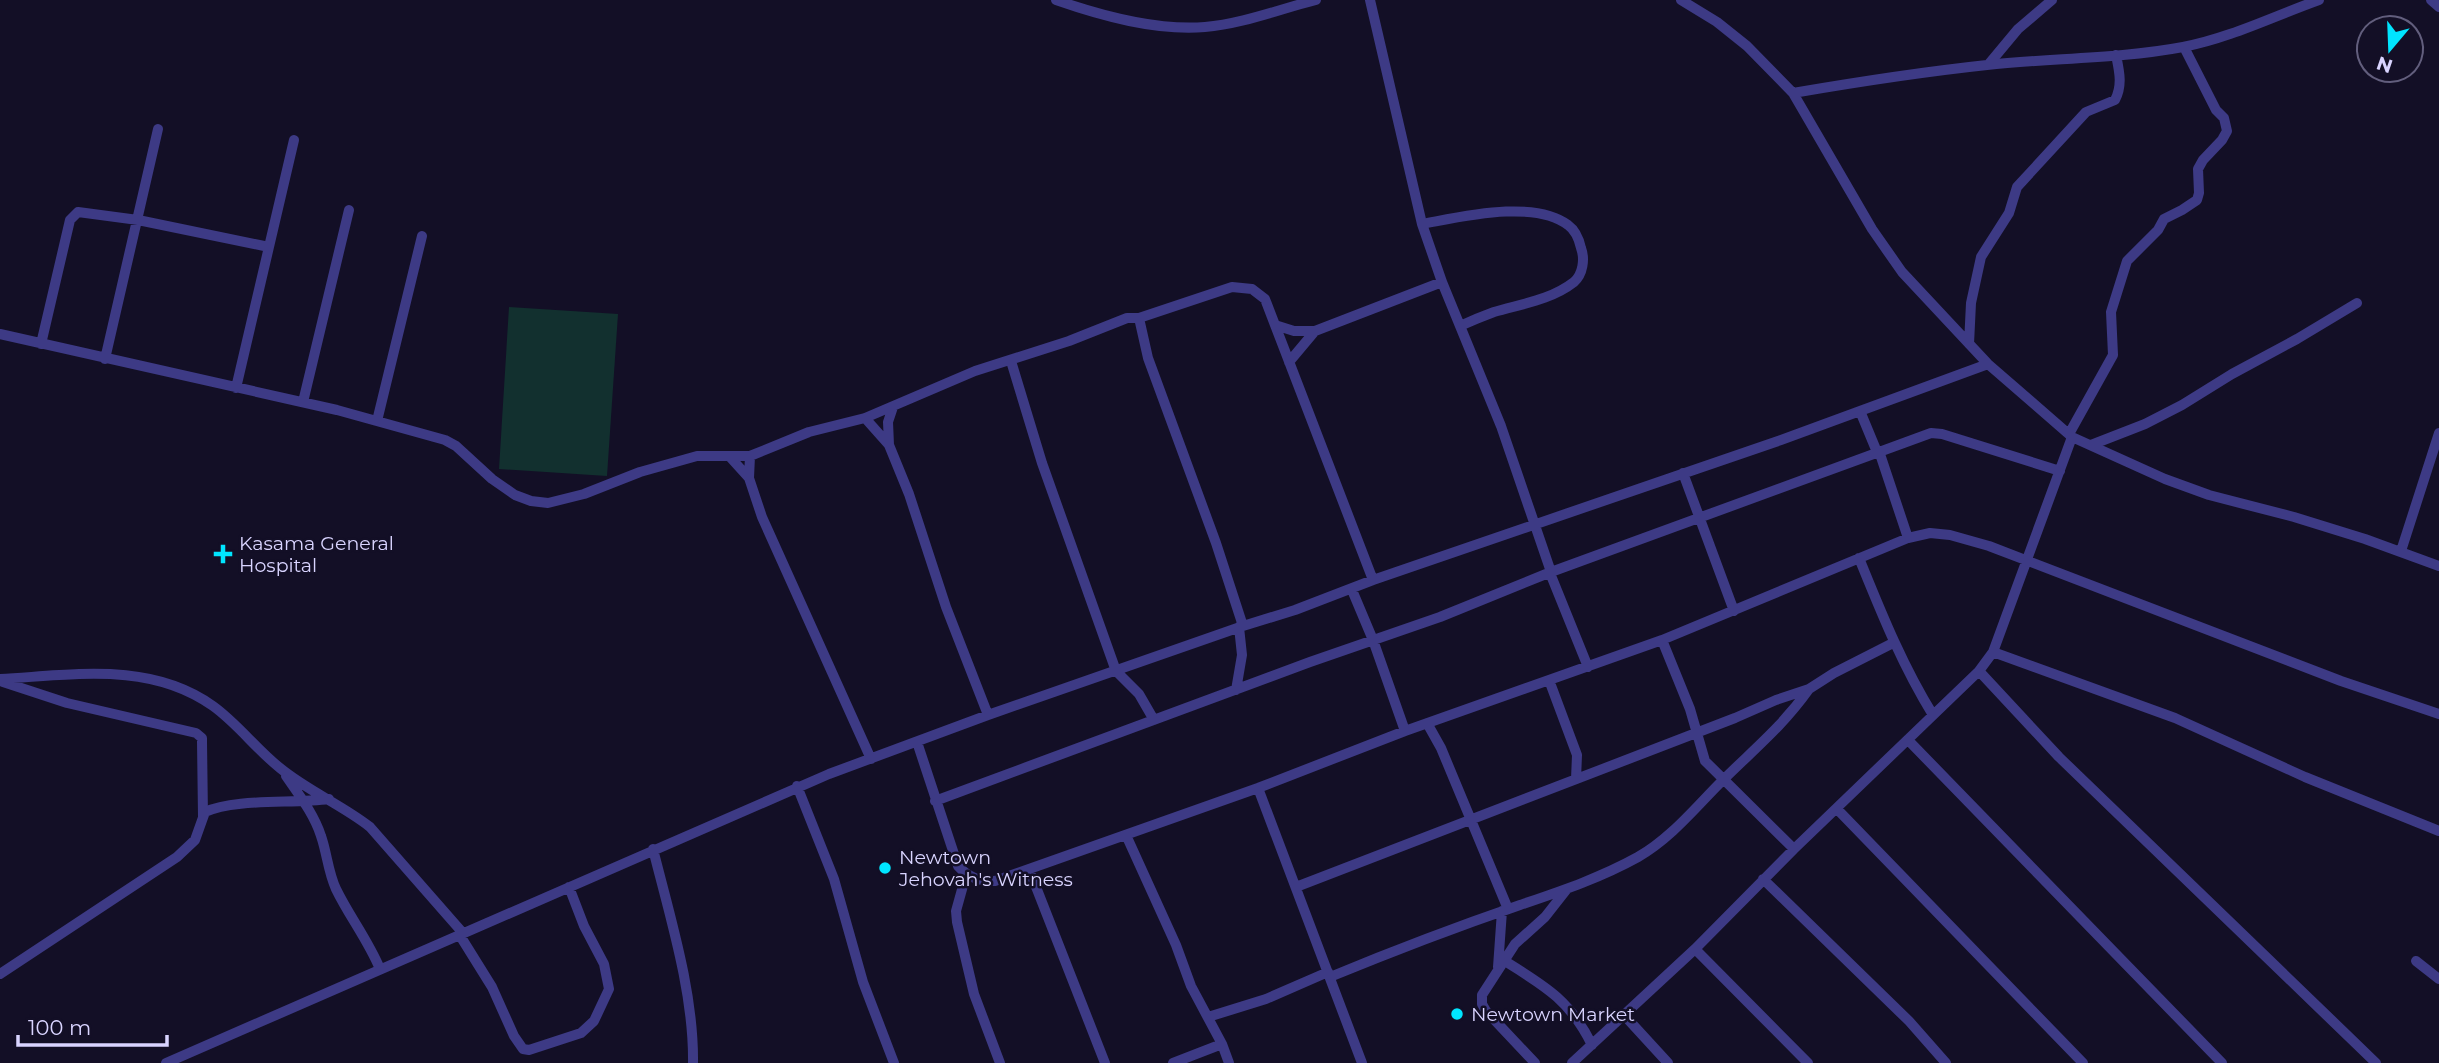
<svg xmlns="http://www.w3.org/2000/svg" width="2439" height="1063" viewBox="0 0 2439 1063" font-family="Montserrat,sans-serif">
<rect width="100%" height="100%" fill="#130f26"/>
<path fill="#12302f" d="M 509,307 L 618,314 L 607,476 L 499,469 Z"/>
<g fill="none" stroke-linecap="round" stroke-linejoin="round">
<path stroke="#3d3a85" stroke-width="10" d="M 1056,0 C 1102,16 1156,31 1205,27 C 1242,24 1280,9 1316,0
M 1370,0 L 1422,224 L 1442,282 L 1501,426 L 1551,572
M 2431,0 L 2439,7
M 1988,65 L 2018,29 L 2052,0
M 1793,93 C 1857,82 1922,72 1987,65 C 2052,58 2119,59 2183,47 C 2230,38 2274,16 2319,0
M 1422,224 C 1461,217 1534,199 1568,225 C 1575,230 1579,239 1581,248 C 1585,259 1583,274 1574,282 C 1551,300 1521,304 1494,312 C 1483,316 1471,321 1460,326
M 1275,325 L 1294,331 L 1315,331 L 1442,282
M 0,334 L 337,410 L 445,440 L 456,446 L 492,479 L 515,495 L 531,501 L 548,503 L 584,494 L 640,472 L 697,456 L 750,456 L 809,432 L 865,418 L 975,371 L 1069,341 L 1127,318 L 1139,318
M 41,344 L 70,220 L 78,212 L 138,220 L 269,247
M 1969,344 L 1971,303 L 1981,257 L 2009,213 L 2017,187 L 2086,112 L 2115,100 C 2123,85 2119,70 2116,55
M 105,359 L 158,129
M 1011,361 L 1042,463 L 1116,671 L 1139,694 L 1154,720
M 1289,362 L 1315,331
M 236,388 L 294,140
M 303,402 L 349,210
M 893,407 L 888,422 L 889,445 L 909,494 L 946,607 L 988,715
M 1860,411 L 1877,452
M 865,418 L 889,445
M 377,421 L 422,236
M 2069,434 L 2113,355 L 2111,312 L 2127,261 L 2158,230 L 2164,219 L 2182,210 L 2197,200 L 2199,193 L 2198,169 L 2203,160 L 2222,140 L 2227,131 L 2224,118 L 2216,110 L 2184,47
M 2072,437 L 2165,479 L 2209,495 L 2294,517 L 2365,539 L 2439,566
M 2091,445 L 2145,424 L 2182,405 L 2232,374 L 2297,339 L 2357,303
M 1879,451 L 1908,538
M 750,456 L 749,478 L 762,517 L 871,759
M 730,457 L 749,478
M 1683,473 L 1734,611
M 2401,551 L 2439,433
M 1859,558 C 1881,612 1902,665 1933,715
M 1550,573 L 1588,667
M 1352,590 L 1373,640 L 1405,731
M 1243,626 L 1216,543 L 1148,358 L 1139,318 L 1232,287 L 1252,289 L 1265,299 L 1373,580
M 1662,640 L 1690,709 L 1705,761 L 1794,849
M 1993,652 L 2175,718 L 2305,777 L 2439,831
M 1979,671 L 2059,757 L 2376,1063
M 0,679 C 73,675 150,661 213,706 C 238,724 256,749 280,768 C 308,791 342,805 370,827 L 462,932
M 1549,680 L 1577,755 L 1576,779
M 3,682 L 67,703 L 196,733 L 202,738 L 202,742 L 203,816
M 1236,690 L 1242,655 L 1239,627
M 1427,723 L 1441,748 L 1508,909
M 1908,740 L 2222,1063
M 917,742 L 958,866 C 969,878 979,881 995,881 L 1258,788 L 1405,731 L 1662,640 L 1908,538 L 1930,533 L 1950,535 L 1989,546 L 2341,681 L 2439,714
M 286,776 C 299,795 314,814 321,836 C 327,853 328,872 336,889 C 349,916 368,940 380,969
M 797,786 L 834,879 L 863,982 L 894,1063
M 1258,788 L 1362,1063
M 935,801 L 1310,662 L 1440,617 L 1551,572 L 1931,433 L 1942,434 L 2060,471
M 1837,809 L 2083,1063
M 1126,835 L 1176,945 L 1191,986 L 1222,1044 L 1229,1063
M 653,849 C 670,917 694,993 693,1063
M 1029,869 L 1105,1063
M 966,875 L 956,911 L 957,922 L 974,994 L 1000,1063
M 1763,879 L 1909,1021 L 1946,1063
M 1296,887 L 1735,718 L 1776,700 L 1809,689 L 1834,673 L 1893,643
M 459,934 L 492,987 L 514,1036 L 523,1049 L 529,1050 L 581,1033 L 594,1021 L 609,989 L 604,964 L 584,926 L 569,887
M 1695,949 L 1808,1063
M 1503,960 C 1545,986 1570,1000 1592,1045
M 2416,961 L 2439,979
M 1498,967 L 1502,911
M 0,974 L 177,857 L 195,840 L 205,812 C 235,798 293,804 329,799
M 1330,977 C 1393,951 1456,927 1520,905 C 1561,891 1600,878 1638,857 C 1671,838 1695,808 1721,782 C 1754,749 1781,728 1809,689
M 1625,1016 L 1668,1063
M 1208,1017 L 1266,999 L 1328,972
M 166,1063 L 829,774 L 988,715 L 1243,626 L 1295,610 L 1373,580 L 1781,440 L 1988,364
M 1173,1063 L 1222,1044
M 1535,1063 L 1486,1011 L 1482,1004 L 1482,995 L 1515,944 L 1545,917 L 1567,889
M 1572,1063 L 1695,949 L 1794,849 L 1979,671 L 1993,652 L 2072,437 L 1988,364 L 1902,272 L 1872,229 L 1793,93 L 1747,46 L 1717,22 L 1681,0"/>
</g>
<g fill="#00e5ff" stroke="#130f26" stroke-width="2.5">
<path d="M219.5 543.5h7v7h7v7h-7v7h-7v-7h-7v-7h7z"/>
<circle cx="885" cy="868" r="7"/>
<circle cx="1457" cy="1014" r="7"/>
</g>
<g text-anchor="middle" stroke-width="5" stroke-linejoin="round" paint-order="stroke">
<g font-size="19" fill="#d9d4ff" stroke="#130f26" text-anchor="start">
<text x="239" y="550">Kasama General<tspan x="239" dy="22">Hospital</tspan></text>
<text x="899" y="864">Newtown<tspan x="899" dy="22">Jehovah's Witness</tspan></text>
<text x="1471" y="1021">Newtown Market</text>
</g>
</g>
<g transform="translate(2390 49) rotate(199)"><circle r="33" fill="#130f26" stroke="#625e7d" stroke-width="2"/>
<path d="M0-5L12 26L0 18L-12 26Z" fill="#00e5ff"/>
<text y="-10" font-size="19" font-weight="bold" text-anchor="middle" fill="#d9d4ff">N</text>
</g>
<path d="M18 1035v10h149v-10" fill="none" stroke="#d9d4ff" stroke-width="3.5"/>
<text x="28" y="1035" font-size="21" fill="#d9d4ff" stroke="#130f26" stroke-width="5" paint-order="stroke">100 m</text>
</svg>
